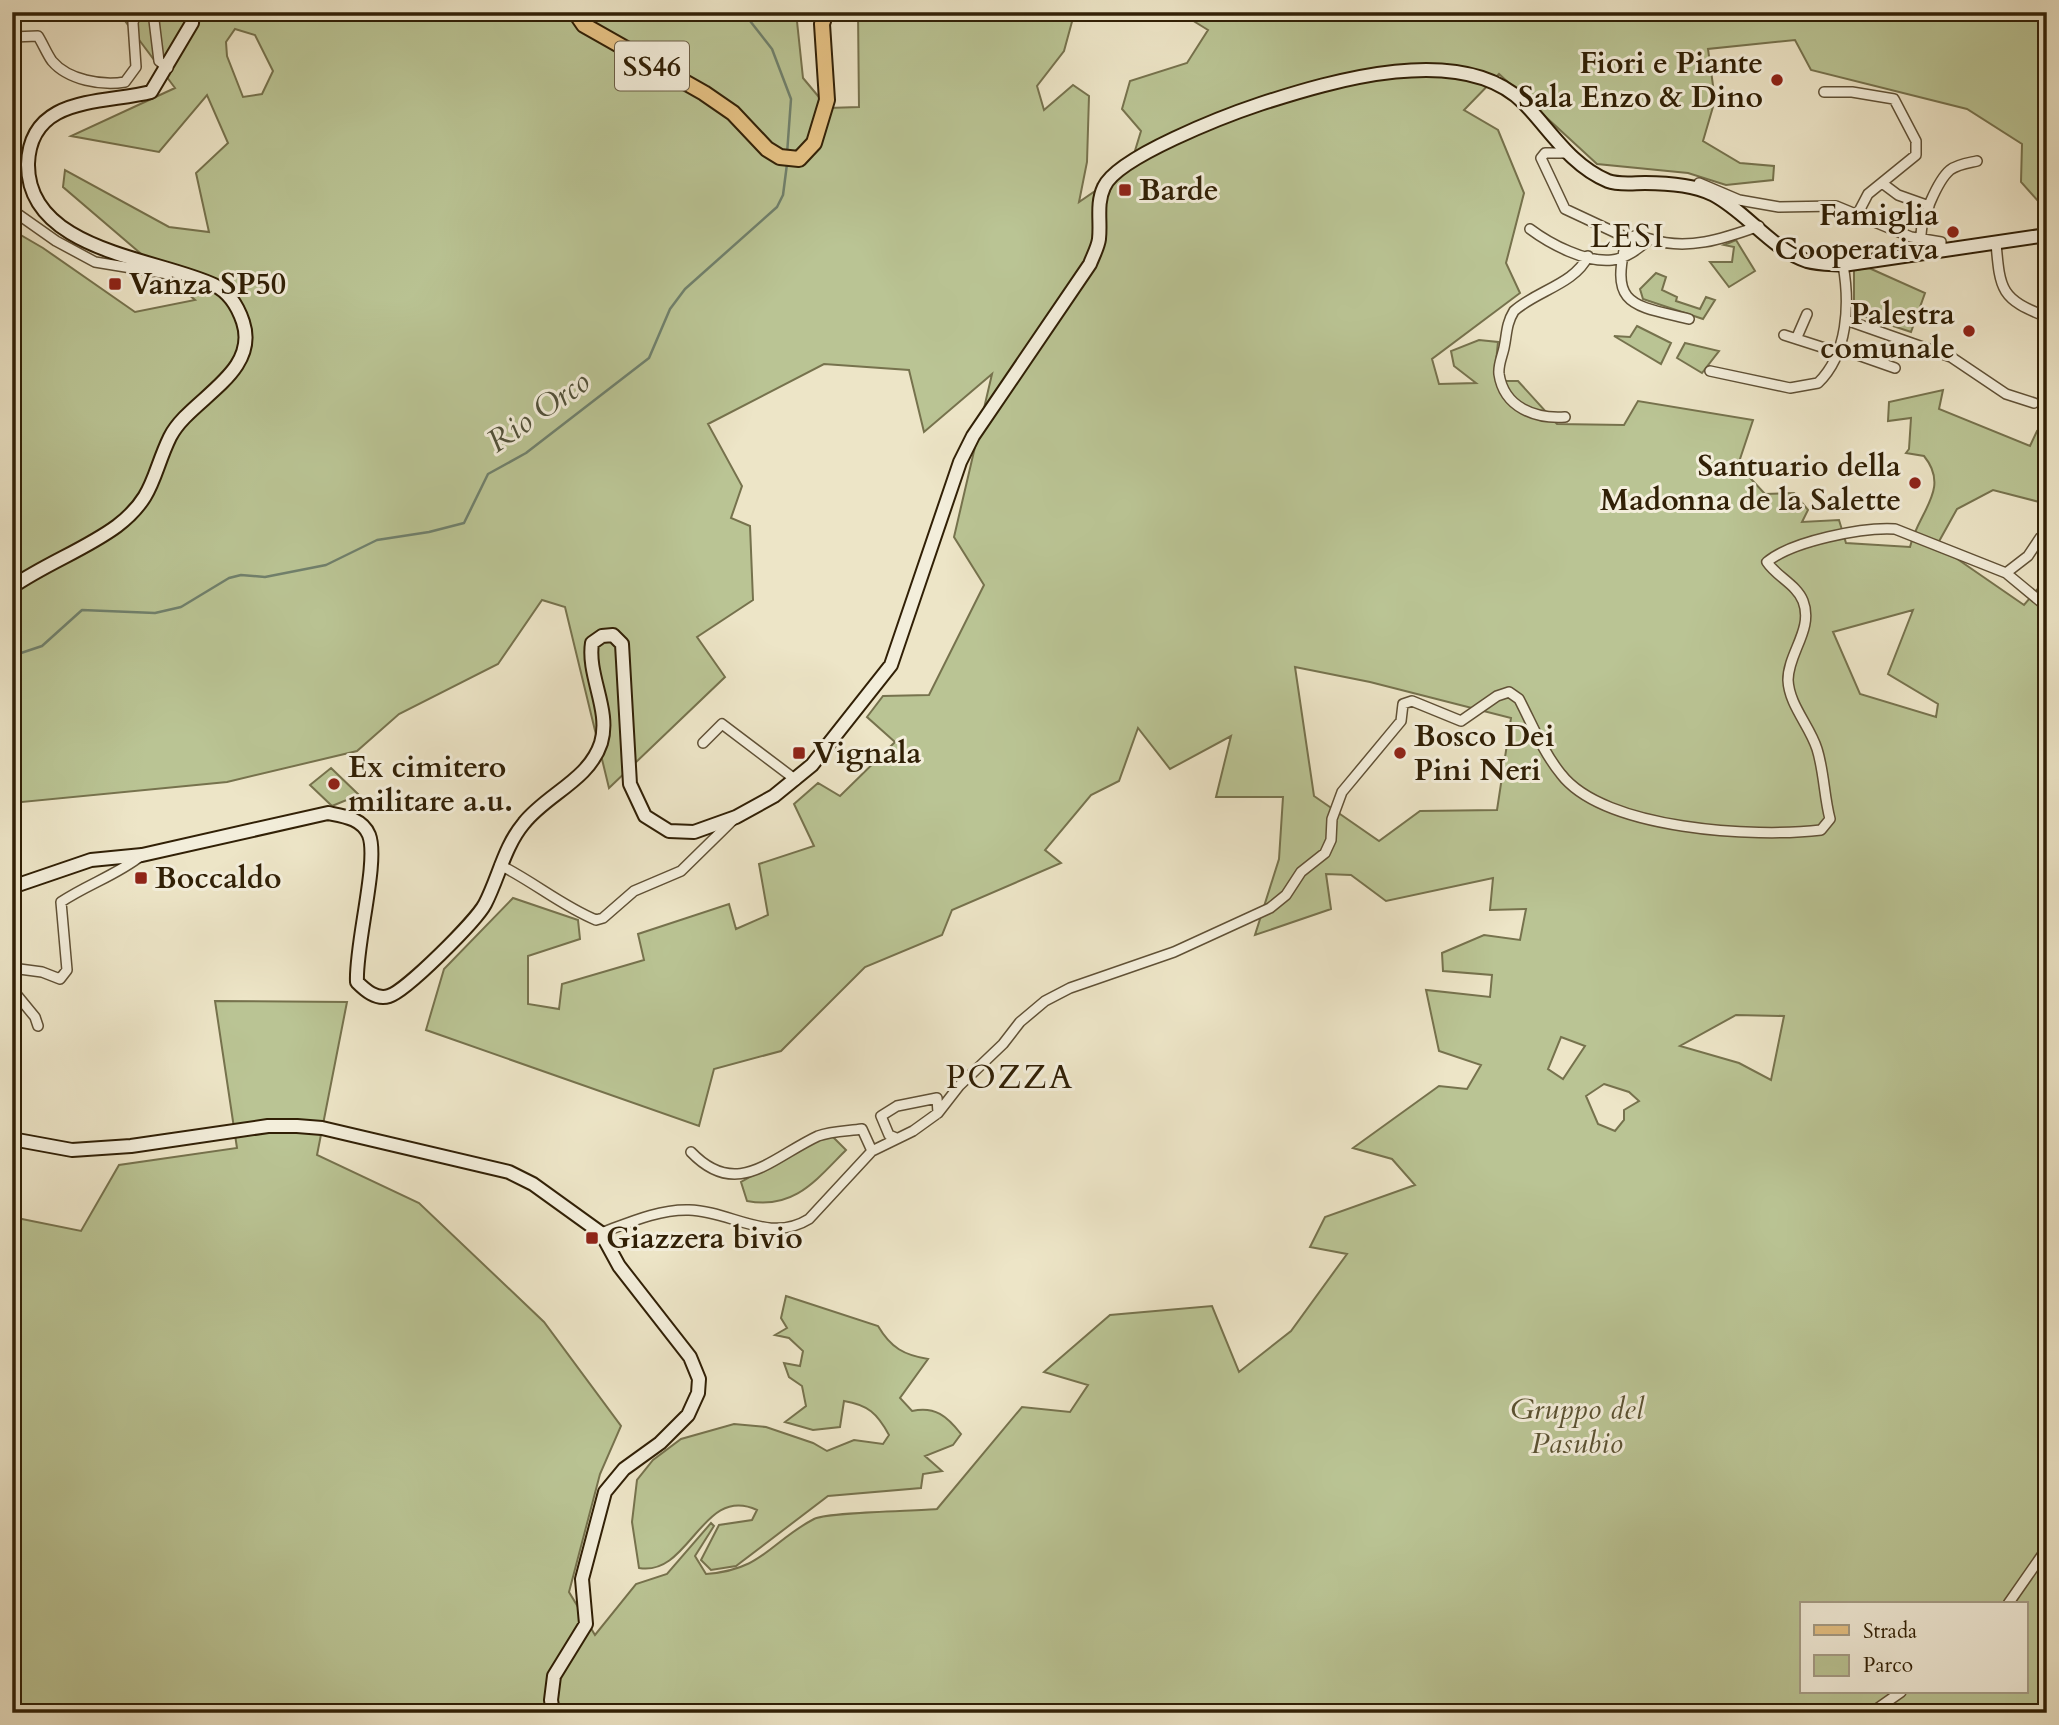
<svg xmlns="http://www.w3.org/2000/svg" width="2059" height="1725" viewBox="0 0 2059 1725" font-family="Cardo,serif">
<rect width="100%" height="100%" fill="#ede5c7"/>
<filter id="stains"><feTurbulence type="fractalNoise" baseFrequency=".00286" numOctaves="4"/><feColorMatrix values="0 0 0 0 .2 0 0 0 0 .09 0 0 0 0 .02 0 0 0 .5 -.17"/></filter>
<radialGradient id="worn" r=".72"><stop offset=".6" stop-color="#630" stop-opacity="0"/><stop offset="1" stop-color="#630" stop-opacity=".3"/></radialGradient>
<path fill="#bac494" stroke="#76724d" stroke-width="2" fill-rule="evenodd" d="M 104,12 L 796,12 L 803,78 L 828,108 L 859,107 L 858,12 L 1080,12 L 1073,18 L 1064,51 L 1037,86 L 1044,110 L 1073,85 L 1089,96 L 1087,162 L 1079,202 L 1130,167 L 1141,131 L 1122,109 L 1130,81 L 1187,63 L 1208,30 L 1179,12 L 2047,12 L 2047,211 L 2021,182 L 2022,144 L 1967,109 L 1811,70 L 1795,40 L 1708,49 L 1715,100 L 1703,141 L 1740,163 L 1774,166 L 1773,180 L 1726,185 L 1688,173 L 1597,164 L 1499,74 L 1464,110 L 1498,130 L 1524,193 L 1506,263 L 1520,293 L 1432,359 L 1439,384 L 1476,383 L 1454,366 L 1451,351 L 1479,340 L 1498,342 L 1495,372 L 1497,381 L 1518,381 L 1557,424 L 1624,425 L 1638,401 L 1753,420 L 1738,465 L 1765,494 L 1794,493 L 1808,510 L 1802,522 L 1839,520 L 1846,543 L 1910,547 C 1918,512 1951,489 1924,456 L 1906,453 L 1909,449 L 1911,418 L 1888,421 L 1889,402 L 1943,390 L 1939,409 L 2030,446 L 2037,431 L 2047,436 L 2047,504 L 1993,490 L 1957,509 L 1937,545 L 2024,605 L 2047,578 L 2047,1713 L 12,1713 L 12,1217 L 81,1231 L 119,1165 L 237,1148 L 215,1001 L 347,1002 L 317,1155 L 419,1203 L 544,1322 L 621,1426 L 600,1474 L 569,1592 L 595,1635 L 636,1584 L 667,1574 L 711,1523 L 714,1526 L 695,1556 L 706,1574 C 763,1570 770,1542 814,1519 C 827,1512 916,1511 937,1509 L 1022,1407 L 1070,1412 L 1088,1385 L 1044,1372 L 1110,1315 L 1212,1306 L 1239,1372 L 1291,1331 L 1347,1254 L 1310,1247 L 1325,1217 L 1415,1185 L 1392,1159 L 1353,1148 L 1439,1086 L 1467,1089 L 1481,1065 L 1439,1051 L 1426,990 L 1490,997 L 1492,975 L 1443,971 L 1442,953 L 1484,935 L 1520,940 L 1526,909 L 1490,910 L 1493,878 L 1386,901 L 1351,875 L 1326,874 L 1331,909 L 1255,935 L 1279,859 L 1283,797 L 1216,797 L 1231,736 L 1170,769 L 1138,728 L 1119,781 L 1091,795 L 1045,850 L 1061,863 L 952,910 L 942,935 L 865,967 L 781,1051 L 714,1069 L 699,1126 L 426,1030 L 444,969 L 513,898 L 578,920 L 580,939 L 528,956 L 528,1004 L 559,1009 L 562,984 L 644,960 L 638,934 L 729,904 L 736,929 L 768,915 L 759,864 L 814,846 L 794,804 L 818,783 L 840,796 L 895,742 L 867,717 L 883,696 L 929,695 L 984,585 L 954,537 L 992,374 L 924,432 L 909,370 L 824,364 L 708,424 L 742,486 L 731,518 L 750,526 L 753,600 L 697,637 L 725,677 L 609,788 L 565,607 L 542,600 L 498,664 L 399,714 L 357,751 L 227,782 L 12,803 L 12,230 L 43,248 L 135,312 L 195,300 L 63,187 L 65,170 L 169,227 L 209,232 L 196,173 L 228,143 L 207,95 L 159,152 L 71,136 L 175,88 L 125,21 ZM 235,29 L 255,35 L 273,71 L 262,94 L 243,97 L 227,56 L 226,42 ZM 1913,610 L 1888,674 L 1938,704 L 1936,717 L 1860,694 L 1833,632 ZM 1295,667 L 1370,682 L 1511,718 L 1497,810 L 1420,811 L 1379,841 L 1314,796 ZM 1736,1015 L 1784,1016 L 1771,1080 L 1739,1063 L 1680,1046 ZM 1561,1037 L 1585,1046 L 1563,1079 L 1548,1069 ZM 1604,1084 L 1629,1092 L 1639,1101 L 1624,1110 L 1624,1120 L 1615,1131 L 1598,1124 L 1586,1096 ZM 1802,1604 L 2026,1604 L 2026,1692 L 1802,1692 Z
M 1736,240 L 1755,271 L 1729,287 L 1710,262 L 1732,262 L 1734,247 L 1724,245 Z
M 1869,268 L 1925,293 L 1911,332 L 1854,313 L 1854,270 Z
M 1656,273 L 1666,277 L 1662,290 L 1677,297 L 1676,301 L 1700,309 L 1706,297 L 1715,300 L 1703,319 L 1643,299 L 1640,289 Z
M 1637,326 L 1671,343 L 1661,364 L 1614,336 L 1630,337 Z
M 1685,343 L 1719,351 L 1702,373 L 1677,358 Z
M 331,768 L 359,795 L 332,806 L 310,785 Z
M 831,1135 L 846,1150 C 816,1180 794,1210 747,1201 L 741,1182 L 818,1139 Z
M 786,1296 L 878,1326 C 891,1348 904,1355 928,1359 L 900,1398 L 912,1411 C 935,1406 947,1416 961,1434 L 953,1445 L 925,1456 L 942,1471 L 923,1474 L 921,1488 L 828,1496 L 736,1566 L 711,1570 L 701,1560 L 719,1525 L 752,1520 L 757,1510 C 702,1484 690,1577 639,1568 L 632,1522 L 637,1480 L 653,1460 L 681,1439 L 734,1424 L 766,1427 L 813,1443 L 827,1451 L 854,1440 L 883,1444 L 889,1435 C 877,1413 868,1405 844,1401 L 840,1427 L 813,1430 L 785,1422 L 806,1406 L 802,1386 L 789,1377 L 784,1363 L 800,1366 L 803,1351 L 789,1338 L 775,1335 L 787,1328 L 781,1318 Z"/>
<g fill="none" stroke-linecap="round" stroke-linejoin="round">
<path stroke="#70806c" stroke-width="2.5" d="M 743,12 L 772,49 L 791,99 L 787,154
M 12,656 L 42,646 L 82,610 L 155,613 L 181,607 L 229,578 L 241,575 L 265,577 L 326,565 L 377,540 L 429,532 L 464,523 L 488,474 L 526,453 L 649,358 L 670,309 L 685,289 L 777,207 L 783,195 L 787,164"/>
<defs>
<path id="street" d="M 153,12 L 159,61 L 168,68
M 12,37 L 38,36 C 43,44 47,54 52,61 C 68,80 102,86 125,82 L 136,67 L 133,23 L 136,12
M 1824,92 L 1852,92 L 1894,99 L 1916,141 L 1916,155 L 1868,194 L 1857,215
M 1567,153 L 1545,153 L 1541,158 L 1565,209 L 1627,238
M 1699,183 L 1739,200 L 1779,207 L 1836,206 L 1911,237 L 1941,242 L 1941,249
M 1882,183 L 1898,195 L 1929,206
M 12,210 L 56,241 L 95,262 L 168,274
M 1530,229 C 1550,244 1586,263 1612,260 C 1627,258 1639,248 1650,239 C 1687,251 1723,239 1759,226
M 1921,237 C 1920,221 1938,180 1950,170 C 1958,164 1968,163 1977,161
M 1650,239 L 1634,236 L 1627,238 C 1609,306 1631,305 1689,319
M 1996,243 C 2000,291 2001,299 2047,317
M 1846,320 L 1951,357 L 2006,394 L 2034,403
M 1784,335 L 1837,352
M 1797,337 L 1807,314
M 1838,348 L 1895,368
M 1710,371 L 1790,388 L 1818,383 C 1848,354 1850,304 1843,265
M 1565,417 C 1536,419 1504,408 1499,374 C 1498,365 1502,357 1504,348 C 1507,334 1506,324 1514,311 C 1536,291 1575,284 1588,256
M 2006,573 L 2047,607
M 703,743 L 722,724 L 796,780
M 500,865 C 534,882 562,906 596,920 L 603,918 L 634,891 L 681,871 L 733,820
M 12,968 L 42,972 L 60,979 L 67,970 L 61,902 C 88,884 117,875 142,855
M 12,989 L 35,1017 L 38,1026
M 896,1138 L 889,1135 L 881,1116 L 897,1106 L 937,1098 L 938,1113
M 691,1152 C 737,1200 771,1158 818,1136 C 831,1131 848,1131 862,1129 L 872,1151
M 601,1233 C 628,1223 659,1209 689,1210 C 731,1211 769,1244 809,1219 L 872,1151 L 913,1131 L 938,1113 L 959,1086 L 1003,1044 L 1020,1022 L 1045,1001 L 1070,988 L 1174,952 L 1270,908 L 1286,895 L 1301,872 L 1325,853 L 1331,840 L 1332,819 L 1342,792 L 1401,721 L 1403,704 L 1412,701 L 1461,721 L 1497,696 L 1509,692 L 1519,699 C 1532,724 1543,752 1561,774 C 1604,830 1756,838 1821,830 L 1830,819 C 1824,796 1824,771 1817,749 C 1810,726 1789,705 1788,680 C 1788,653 1814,629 1803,601 C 1797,585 1776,576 1767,562 C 1792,541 1863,527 1895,529 L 2006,573 L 2028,556 L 2040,538 L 2047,534
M 2008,1604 L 2047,1548
M 1871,1713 L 1901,1692"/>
<path id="secondary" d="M 12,587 C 45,564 86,549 117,526 C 155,497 152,474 170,437 C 189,399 260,374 243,322 C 238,307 229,292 214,285 C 157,258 27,251 28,164 C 30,95 103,104 151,92 L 192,23 L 193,12
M 12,887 L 91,860 L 142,855 L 328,813 C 343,816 362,818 369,835 C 379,861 355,946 357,982 C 365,990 376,1000 389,996 C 406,991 476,921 485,904 C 499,877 504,847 524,823 C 547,794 589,780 601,743 C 611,710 587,676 592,643 L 602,636 L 613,635 L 622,644 L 630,784 L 645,816 L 669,831 L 694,832 L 736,817 L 774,796 L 812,765 L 891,665 L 960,462 L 973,436 L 1090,264 C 1093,256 1098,247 1099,239 C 1101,221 1096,204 1104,187 C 1117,157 1227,115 1260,104 C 1331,81 1462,41 1524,103 C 1550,130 1571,166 1608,181 C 1618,185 1634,183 1645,183 C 1666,183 1693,185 1712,194 C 1747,212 1771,249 1807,261 C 1818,264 1831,264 1843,265 L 2047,235
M 12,1139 L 72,1150 L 131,1146 L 268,1126 L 297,1126 L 322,1128 L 509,1172 L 533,1184 L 601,1233 L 619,1266 L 690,1357 L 699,1379 L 698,1393 L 688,1415 L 660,1443 L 624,1469 L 605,1492 L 582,1579 L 586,1624 L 554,1676 L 551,1700 L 553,1713"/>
<path id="primary" d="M 575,12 L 584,25 L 704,93 L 733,113 L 767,149 L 780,157 L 799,159 L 814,143 L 827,100 L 822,24 L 826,12"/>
</defs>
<use href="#street" stroke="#605136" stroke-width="12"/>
<use href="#secondary" stroke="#312006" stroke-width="16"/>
<use href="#primary" stroke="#312006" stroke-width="18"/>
<use href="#street" stroke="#f3eedb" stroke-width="9"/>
<use href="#secondary" stroke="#f3eedb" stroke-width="12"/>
<use href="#primary" stroke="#e6c284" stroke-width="14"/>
</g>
<g fill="#8f2418" stroke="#f3eedb" stroke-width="2.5">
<circle cx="1777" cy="80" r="7"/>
<rect x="1118" y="183" width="14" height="14" rx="3.5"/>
<circle cx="1953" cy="232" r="7"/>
<rect x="108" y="277" width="14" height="14" rx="3.5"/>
<circle cx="1969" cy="331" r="7"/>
<circle cx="1915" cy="483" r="7"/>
<rect x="792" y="746" width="14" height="14" rx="3.5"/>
<circle cx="1400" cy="753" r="7"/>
<circle cx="334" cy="784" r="7"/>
<rect x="134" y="871" width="14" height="14" rx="3.5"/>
<rect x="585" y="1231" width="14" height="14" rx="3.5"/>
</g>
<g text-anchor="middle" stroke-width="6" stroke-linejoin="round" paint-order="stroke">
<rect fill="#f3eedb" stroke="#6b5e46" stroke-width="2" x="615" y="41.5" width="74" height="49" rx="5"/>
<g font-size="28" font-weight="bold" fill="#312006">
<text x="652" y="76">SS46</text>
</g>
<g font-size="30" font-weight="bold" fill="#312006" stroke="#f3eedb" text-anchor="start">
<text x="1763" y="73" text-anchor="end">Fiori e Piante<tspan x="1763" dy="34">Sala Enzo &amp; Dino</tspan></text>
<text x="1139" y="200">Barde</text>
<text x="1939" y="225" text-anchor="end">Famiglia<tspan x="1939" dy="34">Cooperativa</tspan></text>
<text x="129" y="294">Vanza SP50</text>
<text x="1955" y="324" text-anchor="end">Palestra<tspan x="1955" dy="34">comunale</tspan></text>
<text x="1901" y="476" text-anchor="end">Santuario della<tspan x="1901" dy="34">Madonna de la Salette</tspan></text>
<text x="1414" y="746">Bosco Dei<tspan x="1414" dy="34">Pini Neri</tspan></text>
<text x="813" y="763">Vignala</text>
<text x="348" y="777">Ex cimitero<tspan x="348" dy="34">militare a.u.</tspan></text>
<text x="155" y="888">Boccaldo</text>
<text x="606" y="1248">Giazzera bivio</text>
</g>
<g font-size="30" font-style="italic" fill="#5a5131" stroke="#f3eedb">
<text x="1577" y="1419">Gruppo del<tspan x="1577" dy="34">Pasubio</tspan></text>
</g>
<g font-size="32" font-style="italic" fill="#505039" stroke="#f3eedb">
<text transform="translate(538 411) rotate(-35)" y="11">Rio Orco</text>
</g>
<g font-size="33" letter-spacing="2" fill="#312006" stroke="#f3eedb">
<text x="1628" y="247">LESI</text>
<text x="1010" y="1088">POZZA</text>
</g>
</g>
<rect width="2059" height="1725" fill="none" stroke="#ede5c7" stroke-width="42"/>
<rect x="14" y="14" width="2031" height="1697" fill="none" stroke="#312006" stroke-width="3.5"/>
<rect x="21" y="21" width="2017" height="1683" fill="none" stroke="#312006" stroke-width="2"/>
<rect x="1800" y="1602" width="228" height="91" fill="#f3eedb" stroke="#a59c86" stroke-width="2"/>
<rect x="1814" y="1625" width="35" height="10" fill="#e6c284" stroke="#a59c86" stroke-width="2"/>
<text x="1863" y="1638" font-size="21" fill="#312006">Strada</text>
<rect x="1814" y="1655" width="35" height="21" fill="#bac494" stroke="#a59c86" stroke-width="2"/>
<text x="1863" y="1672" font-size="21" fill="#312006">Parco</text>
<rect width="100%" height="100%" filter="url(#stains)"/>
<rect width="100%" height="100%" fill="url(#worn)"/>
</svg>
